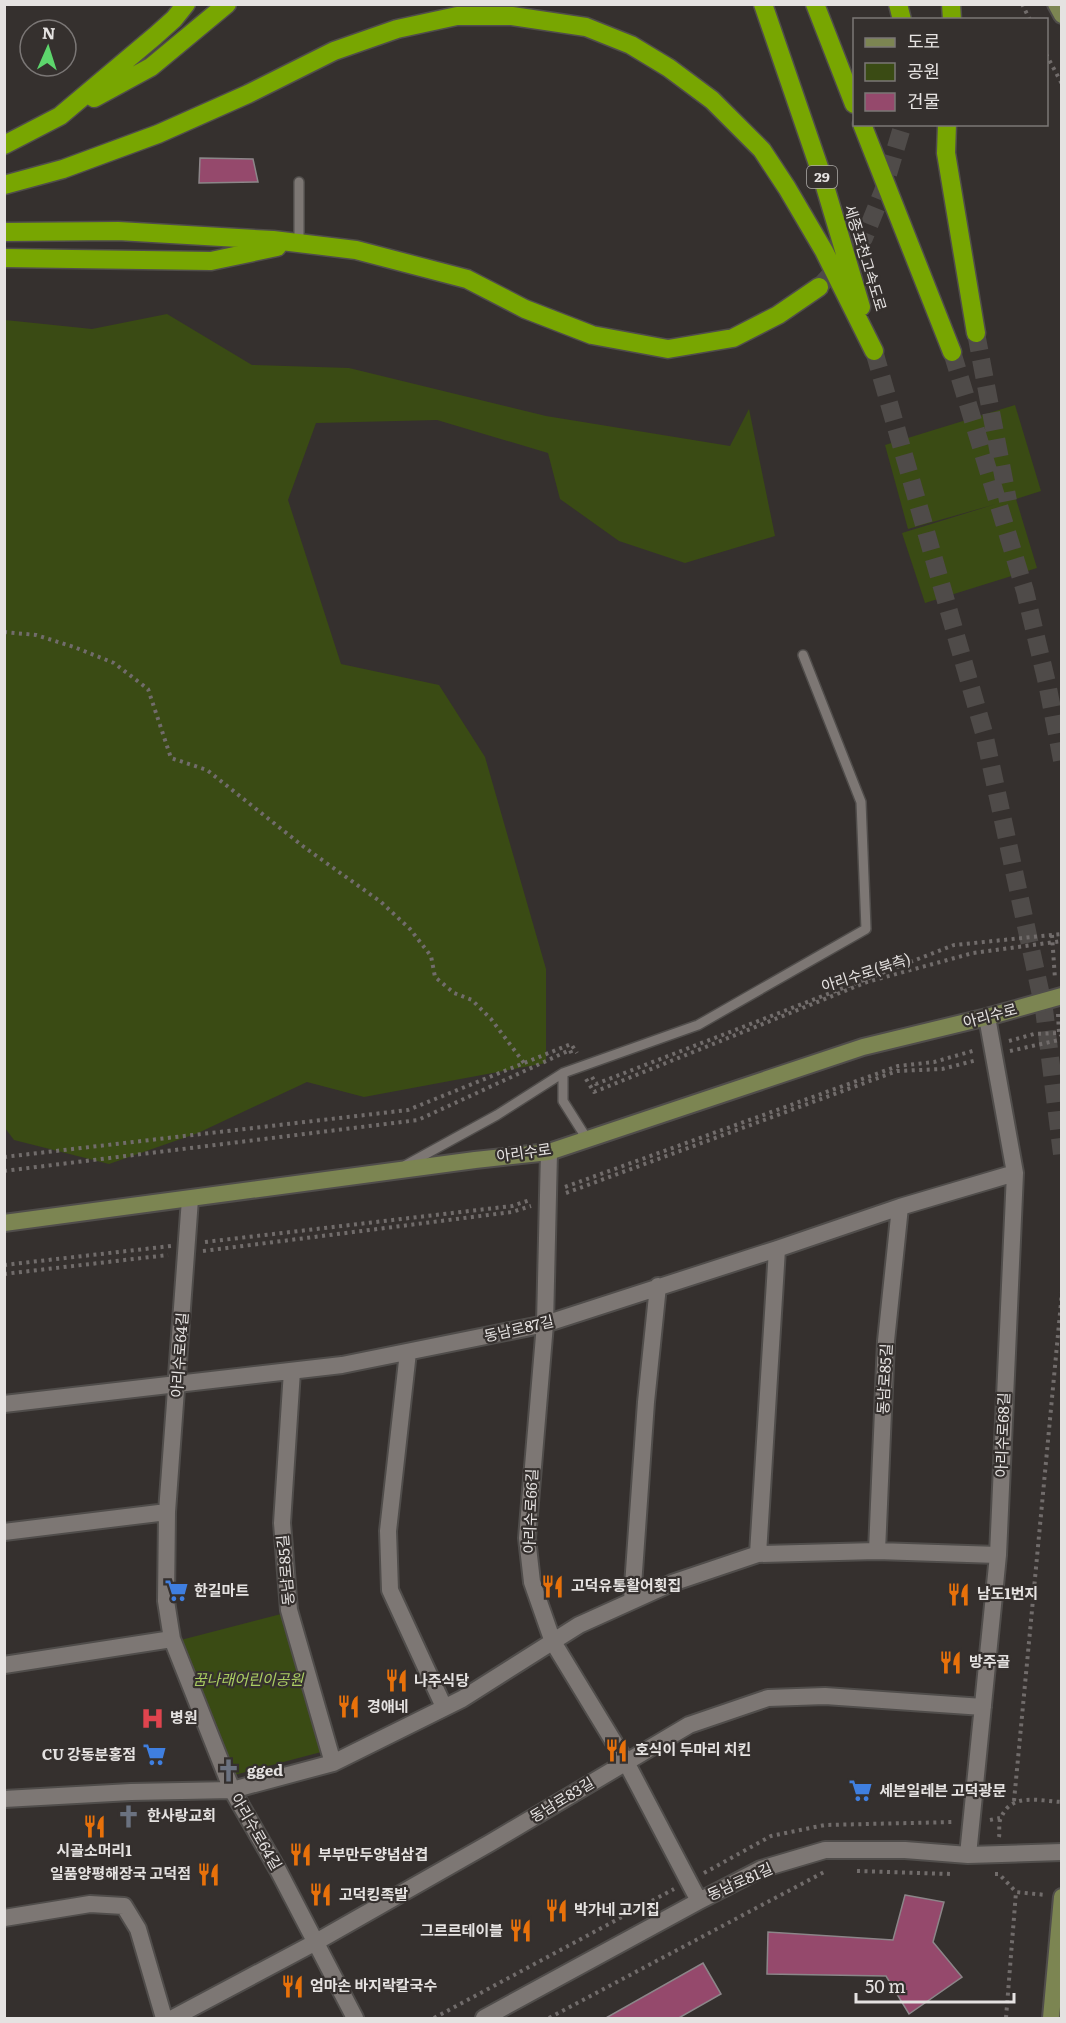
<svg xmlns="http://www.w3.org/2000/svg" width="1066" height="2023" viewBox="0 0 1066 2023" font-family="Literata,'Noto Sans KR',serif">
<rect width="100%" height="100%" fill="#35302e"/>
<path fill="#3a4b14" d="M 167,314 L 252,365 L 349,368 L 546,416 L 730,446 L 749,409 L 775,536 L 685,563 L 619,541 L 560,499 L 548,453 L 437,420 L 316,423 L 288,500 L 341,664 L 439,685 L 485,757 L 546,969 L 546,1063 L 364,1097 L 307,1082 L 198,1133 L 109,1164 L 14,1140 L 5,1128 L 5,320 L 92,329 Z
M 1015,405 L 1041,491 L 1016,499 L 1037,568 L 925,603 L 902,533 L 996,504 L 908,529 L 885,445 Z
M 285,1613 L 325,1751 L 223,1778 L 177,1641 Z"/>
<path fill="#95496c" stroke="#8c8689" stroke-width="1.5" d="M 200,158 L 253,159 L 258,182 L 199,183 Z
M 905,1895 L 944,1902 L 933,1942 L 962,1977 L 909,2014 L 886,1976 L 767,1974 L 768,1932 L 893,1940 Z
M 703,1963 L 721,1994 L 677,2019 L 604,2019 Z"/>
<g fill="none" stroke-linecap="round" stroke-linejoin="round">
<path stroke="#4f4b49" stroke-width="18" stroke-dasharray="18 9" stroke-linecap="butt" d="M 819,287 L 864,238 L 883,191 L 903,124
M 976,333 L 1008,501
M 874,351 L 984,733 L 1044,1009 L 1062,1154
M 952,352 L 1025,591 L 1047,683 L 1062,760"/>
<defs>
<path id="service" d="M 299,182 L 299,243
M 563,1073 L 563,1101 L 587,1139
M 406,1165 L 497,1115 L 563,1073 L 698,1025 L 866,929 L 861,802 L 803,655"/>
<path id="minor" d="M 549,1152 L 545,1324 L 527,1538 L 532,1582 L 553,1642 L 626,1762 L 699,1901
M 190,1199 L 167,1512 L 166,1601 L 172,1639 L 232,1790 L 278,1870 L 355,2018
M 408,1352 L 388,1531 L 390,1590 L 444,1707
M 292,1371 L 282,1523 L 289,1610 L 333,1763
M 4,1404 L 342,1365 L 545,1324 L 777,1249 L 900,1207 L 1015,1173
M 4,1532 L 167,1512
M 877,1551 L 886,1341 L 900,1207
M 758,1554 L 777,1249
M 632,1600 L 646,1402 L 658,1286
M 4,1665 L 172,1639
M 4,1799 L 131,1792 L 232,1790 L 333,1763 L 462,1699 L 579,1625 L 672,1583 L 758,1554 L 877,1551 L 998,1555
M 968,1855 L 998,1555 L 1015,1173 L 987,1017
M 4,1918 L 90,1904 L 124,1906 L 138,1929 L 164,2018
M 173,2018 L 316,1942 L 490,1843 L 689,1725 L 768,1698 L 825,1696 L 983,1707
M 484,2018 L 699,1901 L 761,1869 L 825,1850 L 905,1850 L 968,1855 L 1062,1852"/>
<path id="secondary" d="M 1056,4 L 1062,15
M 4,1223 L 475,1160 L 549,1152 L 863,1047 L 987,1017 L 1062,996
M 1051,2018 L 1062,1897"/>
<path id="motorway" d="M 763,4 L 821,173 L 861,307
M 815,4 L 854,104
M 898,4 L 902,20
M 951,4 L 952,20
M 94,98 L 151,67 L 227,4
M 862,124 L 952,352
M 947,124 L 946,153 L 976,333
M 4,145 L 60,116 L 155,36 L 174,19 L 186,4
M 4,185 L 63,169 L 158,134 L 248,94 L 334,51 L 397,29 L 457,16 L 512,16 L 586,27 L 631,45 L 669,68 L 712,100 L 762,150 L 787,188 L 824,251 L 874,351
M 4,232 L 118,231 L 273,240 L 356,250 L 467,279 L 525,309 L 592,335 L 668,349 L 733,338 L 778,315 L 819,287
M 4,258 L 211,261 L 277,247"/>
</defs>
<use href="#service" stroke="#504d4b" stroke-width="12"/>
<use href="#minor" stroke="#504d4b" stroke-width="20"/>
<use href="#secondary" stroke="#504d4b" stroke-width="20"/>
<use href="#motorway" stroke="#504d4b" stroke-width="21"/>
<path stroke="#716c6b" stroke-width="4" stroke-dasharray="3 4.5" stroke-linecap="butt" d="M 1022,4 L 1030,20
M 1046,54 L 1062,84
M 4,632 L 36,635 L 74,647 L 114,663 L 148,689 L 171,758 L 207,770 L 304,847 L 381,902 L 410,929 L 431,956 L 435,977 L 454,993 L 472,1000 L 491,1019 L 524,1063
M 1052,935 L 1055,979
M 1058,1014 L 1059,1033
M 1009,1041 L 1034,1034 L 1059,1033 L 1062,1036
M 1010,1051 L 1059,1040 L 1062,1042
M 592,1077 L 596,1084 L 954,945 L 1062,934
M 586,1079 L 594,1092 L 867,982 L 973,953 L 1062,941
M 4,1157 L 408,1110 L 571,1044 L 577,1053
M 4,1171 L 418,1120 L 570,1050 L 573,1057
M 565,1187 L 898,1066 L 934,1062 L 976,1050
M 566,1193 L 897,1071 L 942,1069 L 977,1060
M 205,1242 L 512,1206 L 530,1200
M 203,1251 L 512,1212 L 531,1206
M 4,1265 L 171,1246
M 4,1274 L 168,1255
M 1014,1801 L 1062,1292
M 990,1820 L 1000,1818
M 999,1837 C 1000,1832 998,1823 1001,1818 C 1011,1792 1040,1801 1062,1802
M 857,1871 L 951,1874
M 704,1873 L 771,1836 L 825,1825 L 953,1822
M 995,1874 L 999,1874 L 1016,1892 L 1046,1895
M 434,2018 L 674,1889
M 549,2018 L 826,1871
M 1006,2018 L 1016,1892"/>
<use href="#service" stroke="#7d7774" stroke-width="9"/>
<use href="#minor" stroke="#7d7774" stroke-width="16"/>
<use href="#secondary" stroke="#7c8552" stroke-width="16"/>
<use href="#motorway" stroke="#78a601" stroke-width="18"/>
</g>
<defs>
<symbol id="restaurant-bare" viewBox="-9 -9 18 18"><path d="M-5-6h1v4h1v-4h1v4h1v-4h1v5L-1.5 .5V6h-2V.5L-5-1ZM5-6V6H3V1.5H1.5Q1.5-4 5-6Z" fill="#e8710a" stroke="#35302e" stroke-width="2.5" paint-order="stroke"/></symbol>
<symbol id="supermarket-bare" viewBox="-9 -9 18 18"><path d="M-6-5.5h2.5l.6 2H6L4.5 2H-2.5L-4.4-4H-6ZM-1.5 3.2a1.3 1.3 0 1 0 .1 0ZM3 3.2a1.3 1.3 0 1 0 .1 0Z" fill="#3f7fe0" stroke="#35302e" stroke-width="2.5" paint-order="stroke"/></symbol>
<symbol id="hospital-bare" viewBox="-9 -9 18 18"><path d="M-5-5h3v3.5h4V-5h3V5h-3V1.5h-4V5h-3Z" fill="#e0444e" stroke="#35302e" stroke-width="2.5" paint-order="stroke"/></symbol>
<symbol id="church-bare" viewBox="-9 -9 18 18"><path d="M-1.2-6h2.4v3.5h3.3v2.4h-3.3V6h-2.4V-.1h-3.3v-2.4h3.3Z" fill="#6b7280" stroke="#35302e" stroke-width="2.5" paint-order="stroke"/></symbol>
</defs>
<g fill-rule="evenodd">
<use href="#restaurant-bare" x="536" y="1570" width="33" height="33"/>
<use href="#supermarket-bare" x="160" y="1574" width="33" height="33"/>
<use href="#restaurant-bare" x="942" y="1578" width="33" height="33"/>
<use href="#restaurant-bare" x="934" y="1646" width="33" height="33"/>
<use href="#restaurant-bare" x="380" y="1664" width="33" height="33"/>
<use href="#restaurant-bare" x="332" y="1690" width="33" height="33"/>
<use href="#hospital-bare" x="136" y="1702" width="33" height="33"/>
<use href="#restaurant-bare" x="600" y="1734" width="33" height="33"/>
<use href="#supermarket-bare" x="138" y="1738" width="33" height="33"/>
<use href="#church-bare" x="212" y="1754" width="33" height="33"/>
<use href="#supermarket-bare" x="844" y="1774" width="33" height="33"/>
<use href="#church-bare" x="112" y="1800" width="33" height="33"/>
<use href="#restaurant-bare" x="78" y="1810" width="33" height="33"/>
<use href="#restaurant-bare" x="284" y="1838" width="33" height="33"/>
<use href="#restaurant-bare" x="192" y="1858" width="33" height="33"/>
<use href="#restaurant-bare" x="304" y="1878" width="33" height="33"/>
<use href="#restaurant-bare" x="540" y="1894" width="33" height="33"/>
<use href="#restaurant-bare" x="504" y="1914" width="33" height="33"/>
<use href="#restaurant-bare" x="276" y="1970" width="33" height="33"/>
</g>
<g text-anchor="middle" stroke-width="4.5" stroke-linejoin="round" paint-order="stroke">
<rect fill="#35302e" stroke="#b0adab" stroke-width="1.5" x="807" y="166" width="30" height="22" rx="4.5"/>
<g font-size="14" font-weight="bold" fill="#e5e2e1">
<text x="822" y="182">29</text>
</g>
<g font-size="15" fill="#e5e2e1" stroke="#35302e">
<text transform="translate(865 258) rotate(73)" y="5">세종포천고속도로</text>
<text transform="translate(866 973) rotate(-18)" y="5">아리수로(북측)</text>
<text transform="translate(990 1016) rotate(-15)" y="5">아리수로</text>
<text transform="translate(524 1153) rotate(-8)" y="5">아리수로</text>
<text transform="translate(519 1329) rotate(-13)" y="5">동남로87길</text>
<text transform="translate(180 1355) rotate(-86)" y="5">아리수로64길</text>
<text transform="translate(885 1379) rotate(-87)" y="5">동남로85길</text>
<text transform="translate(1003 1435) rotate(-88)" y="5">아리수로68길</text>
<text transform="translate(531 1511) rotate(-88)" y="5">아리수로66길</text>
<text transform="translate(286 1570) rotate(-95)" y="5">동남로85길</text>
<text transform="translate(562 1800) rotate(-31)" y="5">동남로83길</text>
<text transform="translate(256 1832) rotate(60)" y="5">아리수로64길</text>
<text transform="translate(740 1882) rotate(-24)" y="5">동남로81길</text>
</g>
<g font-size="15" font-weight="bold" fill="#e5e2e1" stroke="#35302e" text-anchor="start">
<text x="571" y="1591">고덕유통활어횟집</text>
<text x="194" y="1596">한길마트</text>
<text x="977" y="1599">남도1번지</text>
<text x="969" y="1667">방주골</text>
<text x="414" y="1686">나주식당</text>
<text x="367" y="1712">경애네</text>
<text x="170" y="1723">병원</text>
<text x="635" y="1755">호식이 두마리 치킨</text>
<text x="136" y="1760" text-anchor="end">CU 강동분홍점</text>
<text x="247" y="1776">gged</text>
<text x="879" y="1796">세븐일레븐 고덕광문</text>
<text x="147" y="1821">한사랑교회</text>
<text x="94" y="1856" text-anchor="middle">시골소머리1</text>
<text x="318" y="1860">부부만두양념삼겹</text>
<text x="191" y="1879" text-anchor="end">일품양평해장국 고덕점</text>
<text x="339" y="1900">고덕킹족발</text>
<text x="574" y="1915">박가네 고기집</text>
<text x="503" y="1936" text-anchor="end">그르르테이블</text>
<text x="310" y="1991">엄마손 바지락칼국수</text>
</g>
<g font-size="15" font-style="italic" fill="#aacd62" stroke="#35302e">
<text x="248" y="1685">꿈나래어린이공원</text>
</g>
</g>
<rect width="1066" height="2023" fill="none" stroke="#e5e2e1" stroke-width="12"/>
<rect x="853" y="18" width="195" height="108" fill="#35302e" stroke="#7b7776" stroke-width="1.5"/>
<rect x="865" y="38" width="30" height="9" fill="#7c8552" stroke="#7b7776" stroke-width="1.5"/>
<text x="907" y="48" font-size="18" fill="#e5e2e1">도로</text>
<rect x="865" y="63" width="30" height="18" fill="#3a4b14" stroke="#7b7776" stroke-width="1.5"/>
<text x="907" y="78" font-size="18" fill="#e5e2e1">공원</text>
<rect x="865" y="93" width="30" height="18" fill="#95496c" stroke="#7b7776" stroke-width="1.5"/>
<text x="907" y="108" font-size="18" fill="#e5e2e1">건물</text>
<g transform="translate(48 48) rotate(3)"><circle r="28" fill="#35302e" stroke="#7b7776" stroke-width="1.5"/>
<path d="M0-4.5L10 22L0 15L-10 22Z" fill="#5dd56c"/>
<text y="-9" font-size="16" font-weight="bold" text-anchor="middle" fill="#e5e2e1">N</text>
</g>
<path d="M856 1993v9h158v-9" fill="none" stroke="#e5e2e1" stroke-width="3"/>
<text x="865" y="1993" font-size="18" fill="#e5e2e1" stroke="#35302e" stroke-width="4.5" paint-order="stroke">50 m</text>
</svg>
